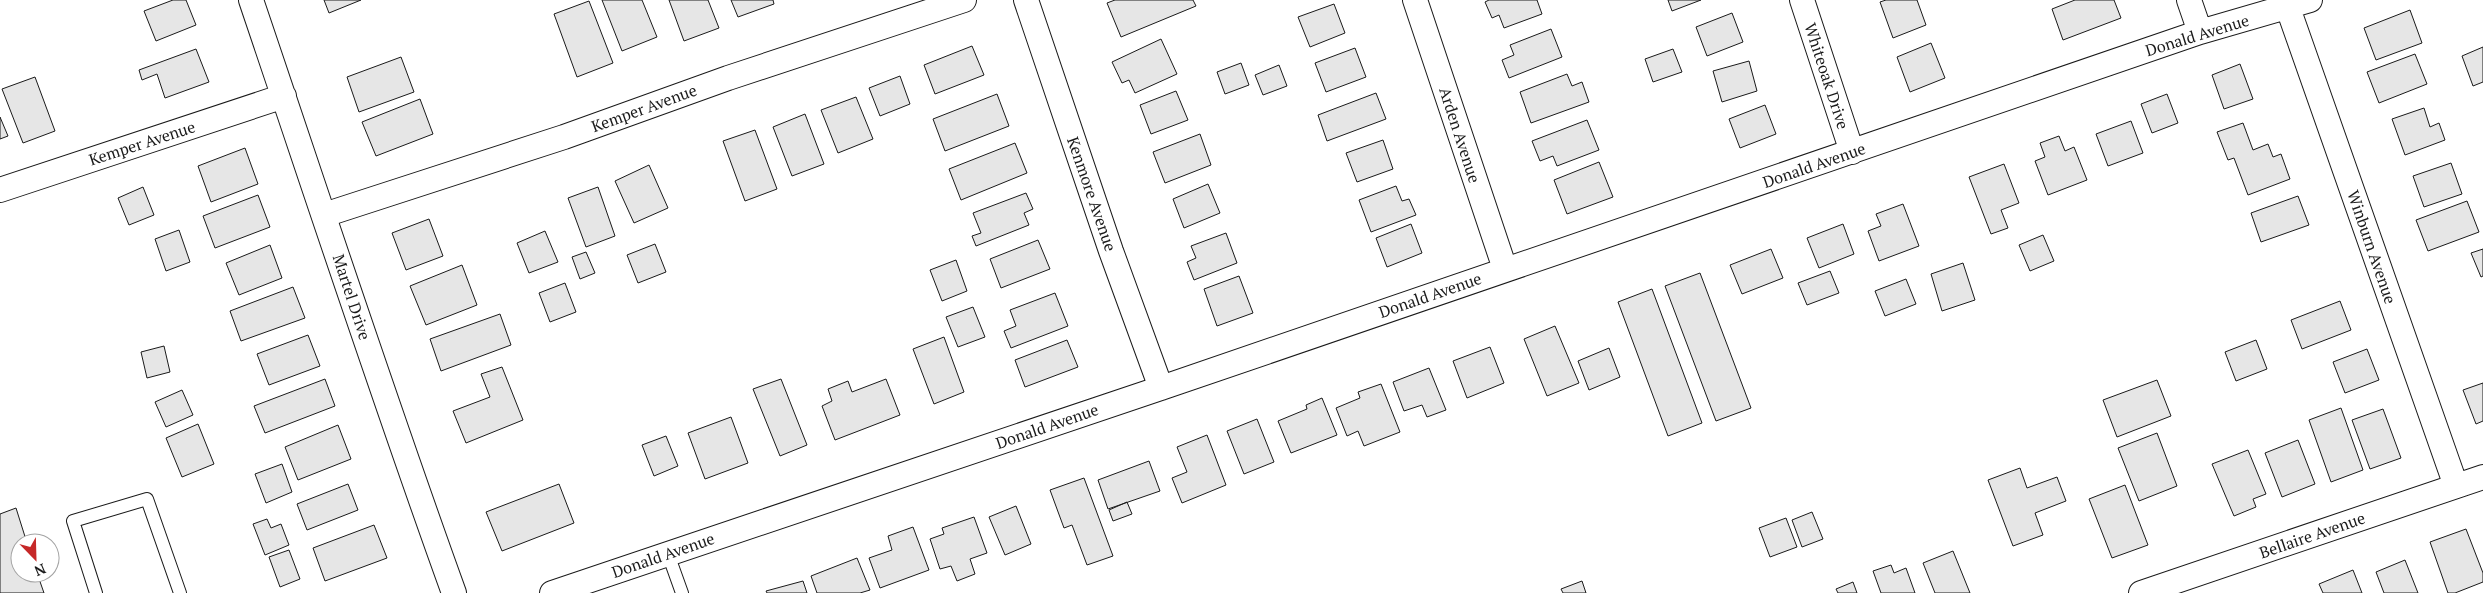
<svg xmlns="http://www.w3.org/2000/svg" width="2483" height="593" viewBox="0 0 2483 593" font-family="'PT Serif',serif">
<rect width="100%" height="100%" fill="#fff"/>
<path fill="#e6e6e6" stroke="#1a1a1a" d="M 173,0 L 186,0 L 196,25 L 156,41 L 144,11 Z
M 324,0 L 361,0 L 329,13 Z
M 602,0 L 642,0 L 657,37 L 622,51 Z
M 669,0 L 708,0 L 719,28 L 684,41 Z
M 731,0 L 773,0 L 774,4 L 738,17 Z
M 1115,0 L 1193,0 L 1196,6 L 1121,37 L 1107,3 Z
M 1489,0 L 1537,0 L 1542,14 L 1504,28 L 1499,15 L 1492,18 L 1485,2 Z
M 1668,0 L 1701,0 L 1672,11 Z
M 1886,0 L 1917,0 L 1926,25 L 1893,38 L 1880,2 Z
M 2075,0 L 2114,0 L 2121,18 L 2063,40 L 2052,9 Z
M 589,1 L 613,63 L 577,77 L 554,14 Z
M 1334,4 L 1345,33 L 1310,47 L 1298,17 Z
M 2410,10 L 2422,43 L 2376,60 L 2364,28 Z
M 1732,13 L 1743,42 L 1707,56 L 1696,27 Z
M 1551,29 L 1562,57 L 1509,78 L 1502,60 L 1514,55 L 1510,45 Z
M 1161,39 L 1177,74 L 1135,93 L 1129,80 L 1122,83 L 1112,62 Z
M 1931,43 L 1945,78 L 1910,92 L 1897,57 Z
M 972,46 L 984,75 L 935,94 L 924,65 Z
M 2483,47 L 2483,82 L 2473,86 L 2462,56 Z
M 1355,48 L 1366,77 L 1326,92 L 1315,63 Z
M 196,49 L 209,82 L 165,98 L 157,74 L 142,80 L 139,70 Z
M 1673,49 L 1682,72 L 1653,82 L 1645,59 Z
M 2415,54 L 2427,84 L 2379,103 L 2367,72 Z
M 401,57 L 414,92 L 359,112 L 347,77 Z
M 1749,61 L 1757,91 L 1722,102 L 1713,71 Z
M 1241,63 L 1249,85 L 1225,94 L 1217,72 Z
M 2240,64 L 2253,99 L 2224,109 L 2212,75 Z
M 1279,65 L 1287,86 L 1263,95 L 1255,75 Z
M 1567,74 L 1572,86 L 1582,82 L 1589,102 L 1531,123 L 1520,92 Z
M 900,76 L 910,104 L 880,116 L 869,88 Z
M 35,77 L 55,131 L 23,143 L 2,89 Z
M 1176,91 L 1188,120 L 1151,134 L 1140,105 Z
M 1376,93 L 1386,119 L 1327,141 L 1318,115 Z
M 997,94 L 1009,126 L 945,151 L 933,119 Z
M 2167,94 L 2178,123 L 2152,133 L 2141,104 Z
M 856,97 L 873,139 L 838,153 L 821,110 Z
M 420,99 L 433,134 L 376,156 L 362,122 Z
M 1765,105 L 1776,134 L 1740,148 L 1729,119 Z
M 2424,108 L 2430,127 L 2439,123 L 2445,140 L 2405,155 L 2392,119 Z
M 805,114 L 824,164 L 792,176 L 773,127 Z
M 0,117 L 8,136 L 0,139 Z
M 1587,120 L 1599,150 L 1557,166 L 1553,156 L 1540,161 L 1532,141 Z
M 2131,121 L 2143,153 L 2108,166 L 2096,134 Z
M 2243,123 L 2253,150 L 2268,144 L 2273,157 L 2281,154 L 2290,179 L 2248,195 L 2234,158 L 2228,160 L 2217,132 Z
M 755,130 L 777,189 L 745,201 L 723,141 Z
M 1200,134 L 1211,165 L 1165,183 L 1153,152 Z
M 2059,136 L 2065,151 L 2074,147 L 2087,180 L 2048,195 L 2035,161 L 2045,157 L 2040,143 Z
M 1383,140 L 1393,169 L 1357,182 L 1346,153 Z
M 1015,143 L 1027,173 L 961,200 L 949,169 Z
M 245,148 L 258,184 L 211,202 L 198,166 Z
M 1599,162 L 1613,197 L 1567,214 L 1554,180 Z
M 2451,163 L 2462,194 L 2424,207 L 2413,176 Z
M 2004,164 L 2019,203 L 2001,210 L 2008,228 L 1991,234 L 1969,177 Z
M 649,165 L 668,208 L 634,223 L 615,181 Z
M 1208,184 L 1220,213 L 1184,228 L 1173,199 Z
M 1396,186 L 1402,201 L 1409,199 L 1416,215 L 1371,232 L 1359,200 Z
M 143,187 L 154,215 L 129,225 L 118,198 Z
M 598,187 L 615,236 L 586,247 L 568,198 Z
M 1026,193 L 1033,209 L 1024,213 L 1029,225 L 976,246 L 972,236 L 981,233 L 973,213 Z
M 258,195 L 270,227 L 215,248 L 203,216 Z
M 2298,196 L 2309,225 L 2261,242 L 2251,213 Z
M 2467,201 L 2479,232 L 2428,251 L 2416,220 Z
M 1903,204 L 1919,246 L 1879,261 L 1868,231 L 1881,226 L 1876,214 Z
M 429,219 L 443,256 L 406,270 L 392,233 Z
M 1411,224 L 1422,253 L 1387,267 L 1376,238 Z
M 1843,224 L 1854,254 L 1819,268 L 1807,238 Z
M 179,230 L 190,262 L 166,271 L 155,239 Z
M 545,231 L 558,262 L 529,273 L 517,243 Z
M 1226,233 L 1237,263 L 1194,280 L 1187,262 L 1196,258 L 1191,246 Z
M 2043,235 L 2054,261 L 2030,271 L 2019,245 Z
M 1038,240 L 1050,269 L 1001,288 L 990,259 Z
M 655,244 L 666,272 L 638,283 L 627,255 Z
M 270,245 L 282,278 L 239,295 L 226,263 Z
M 1771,249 L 1783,278 L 1742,294 L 1730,265 Z
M 2483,249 L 2483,276 L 2481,277 L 2471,253 Z
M 586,252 L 595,273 L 580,279 L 572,257 Z
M 956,260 L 967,291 L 942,301 L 930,270 Z
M 1963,263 L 1975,300 L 1942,311 L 1931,274 Z
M 462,265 L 477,305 L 426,325 L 410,286 Z
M 1830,271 L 1839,293 L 1807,305 L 1798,283 Z
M 1700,273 L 1751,408 L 1716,421 L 1665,286 Z
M 1239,276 L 1253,313 L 1217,326 L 1204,289 Z
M 1906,279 L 1916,304 L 1885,316 L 1875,291 Z
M 565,283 L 576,312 L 550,322 L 539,293 Z
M 293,287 L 305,318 L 241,341 L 230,311 Z
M 1652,289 L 1702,423 L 1668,436 L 1618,302 Z
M 1055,293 L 1068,326 L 1011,348 L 1004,331 L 1016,326 L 1010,310 Z
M 2340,301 L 2351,330 L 2302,349 L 2291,320 Z
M 973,307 L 985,337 L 958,347 L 946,317 Z
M 500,314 L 511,345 L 441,371 L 430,339 Z
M 1555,326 L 1579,383 L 1547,396 L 1524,339 Z
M 308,335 L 320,366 L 269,385 L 257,354 Z
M 944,337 L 964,392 L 934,404 L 913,349 Z
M 1067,340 L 1078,367 L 1025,387 L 1015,360 Z
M 2256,340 L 2267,369 L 2236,381 L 2225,352 Z
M 164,346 L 170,372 L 147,378 L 141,352 Z
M 1490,347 L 1504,383 L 1467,398 L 1453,361 Z
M 1609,348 L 1620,377 L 1589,390 L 1578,361 Z
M 2367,349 L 2379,380 L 2345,393 L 2333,362 Z
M 502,367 L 523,420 L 466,443 L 453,411 L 490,397 L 481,374 Z
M 1429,368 L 1446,410 L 1427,417 L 1422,405 L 1404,411 L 1393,382 Z
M 325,379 L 335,406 L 265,433 L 254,406 Z
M 781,379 L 807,445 L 780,456 L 753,389 Z
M 886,379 L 900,415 L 835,440 L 822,406 L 832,401 L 828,389 L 848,381 L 852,392 Z
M 2157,380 L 2171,416 L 2117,437 L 2103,400 Z
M 2483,383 L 2483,421 L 2476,424 L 2463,390 Z
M 1381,384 L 1400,432 L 1364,446 L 1358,431 L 1347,436 L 1336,408 L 1360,398 L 1358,392 Z
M 182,390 L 193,415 L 166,427 L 155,402 Z
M 1322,398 L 1337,435 L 1291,453 L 1278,421 L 1307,409 L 1306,405 Z
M 2341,408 L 2363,470 L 2331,482 L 2309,420 Z
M 2383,409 L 2401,458 L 2370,469 L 2352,420 Z
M 731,417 L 748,463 L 705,479 L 688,433 Z
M 1257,419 L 1274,462 L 1244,474 L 1227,431 Z
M 198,424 L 214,464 L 182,477 L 166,438 Z
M 338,425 L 351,459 L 298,480 L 285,447 Z
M 2157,433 L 2177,486 L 2139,501 L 2118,448 Z
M 1207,435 L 1226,485 L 1182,503 L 1172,478 L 1187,472 L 1177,447 Z
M 666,436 L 678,466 L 654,476 L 642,445 Z
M 2298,440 L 2315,484 L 2282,497 L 2265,453 Z
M 2248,450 L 2266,494 L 2253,499 L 2256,507 L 2234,516 L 2212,464 Z
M 1149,461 L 1160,491 L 1108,509 L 1098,480 Z
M 282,464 L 292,492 L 266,503 L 255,474 Z
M 2020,468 L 2027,488 L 2057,477 L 2066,501 L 2035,513 L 2043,535 L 2013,546 L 1988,480 Z
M 1084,478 L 1113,556 L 1087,565 L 1072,525 L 1064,528 L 1050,490 Z
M 348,484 L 358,510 L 307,530 L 297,504 Z
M 559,484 L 574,523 L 502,551 L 486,512 Z
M 2125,485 L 2148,545 L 2112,558 L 2089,499 Z
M 1127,502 L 1132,514 L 1113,521 L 1109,510 Z
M 1016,506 L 1031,544 L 1005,555 L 989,517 Z
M 16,508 L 27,543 L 20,543 L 20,573 L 37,573 L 44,593 L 0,593 L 0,514 Z
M 1812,512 L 1823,539 L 1802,547 L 1792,520 Z
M 974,517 L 987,553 L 970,559 L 975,574 L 957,581 L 951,566 L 940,569 L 930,539 L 944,534 L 942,528 Z
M 1786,518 L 1797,547 L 1770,557 L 1759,528 Z
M 267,519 L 271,528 L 281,524 L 289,545 L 265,555 L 253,524 Z
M 374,525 L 387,558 L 325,581 L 313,548 Z
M 913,527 L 929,570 L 880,588 L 869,558 L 892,550 L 888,536 Z
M 2466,529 L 2483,573 L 2483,582 L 2455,593 L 2448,593 L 2430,542 Z
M 289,550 L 300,579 L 280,587 L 269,557 Z
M 1953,551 L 1970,593 L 1935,593 L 1923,563 Z
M 857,558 L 870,590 L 860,593 L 817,593 L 811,576 Z
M 2405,560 L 2418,593 L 2384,593 L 2376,572 Z
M 1891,565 L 1894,573 L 1906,568 L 1915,593 L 1881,593 L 1873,571 Z
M 2353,570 L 2362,593 L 2323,593 L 2319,584 Z
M 803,581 L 807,593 L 767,593 L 766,591 Z
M 1582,581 L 1586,593 L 1563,593 L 1561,589 Z
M 1853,582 L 1857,593 L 1838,593 L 1836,589 Z"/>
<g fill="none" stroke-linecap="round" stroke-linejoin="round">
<defs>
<path id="service" d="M 668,554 L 682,593
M 96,593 L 73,521 L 147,499 L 180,593"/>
<path id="minor" d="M 251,0 C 318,198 383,397 454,593
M 1026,0 L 1111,251 L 1161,388
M 1415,0 L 1505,269
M 1802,0 L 1852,152
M 2189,0 L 2200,32
M 2288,8 L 2456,486
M 0,190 L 284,96
M 324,215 L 564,137 L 728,78 L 964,0
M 552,593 L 1161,388 L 2200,32 L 2310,0
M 2141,593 L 2483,477"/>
</defs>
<use href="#service" stroke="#1a1a1a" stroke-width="14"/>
<use href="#minor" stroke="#1a1a1a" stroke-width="26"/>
<use href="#service" stroke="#fff" stroke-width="12"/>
<use href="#minor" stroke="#fff" stroke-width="24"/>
</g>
<g text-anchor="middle" stroke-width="4" stroke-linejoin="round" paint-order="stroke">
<g font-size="16" fill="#1a1a1a" stroke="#fff">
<text transform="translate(2197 35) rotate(-17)" y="6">Donald Avenue</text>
<text transform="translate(1827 76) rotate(72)" y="6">Whiteoak Drive</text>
<text transform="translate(644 108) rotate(-20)" y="6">Kemper Avenue</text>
<text transform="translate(1460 135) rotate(72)" y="6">Arden Avenue</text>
<text transform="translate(142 143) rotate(-18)" y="6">Kemper Avenue</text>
<text transform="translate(1814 165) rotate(-19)" y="6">Donald Avenue</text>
<text transform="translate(1092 194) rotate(71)" y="6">Kenmore Avenue</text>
<text transform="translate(2372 247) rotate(71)" y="6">Winburn Avenue</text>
<text transform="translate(1430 295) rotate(-19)" y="6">Donald Avenue</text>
<text transform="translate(352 297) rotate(72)" y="6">Martel Drive</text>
<text transform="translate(1047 426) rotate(-19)" y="6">Donald Avenue</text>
<text transform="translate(2312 535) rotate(-19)" y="6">Bellaire Avenue</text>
<text transform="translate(663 555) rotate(-19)" y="6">Donald Avenue</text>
</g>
</g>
<g transform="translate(35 558) rotate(157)"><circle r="24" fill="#ffffff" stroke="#a3a3a3"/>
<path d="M0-4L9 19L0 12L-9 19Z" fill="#c62828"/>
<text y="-8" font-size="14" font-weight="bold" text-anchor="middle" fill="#1a1a1a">N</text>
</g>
</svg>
